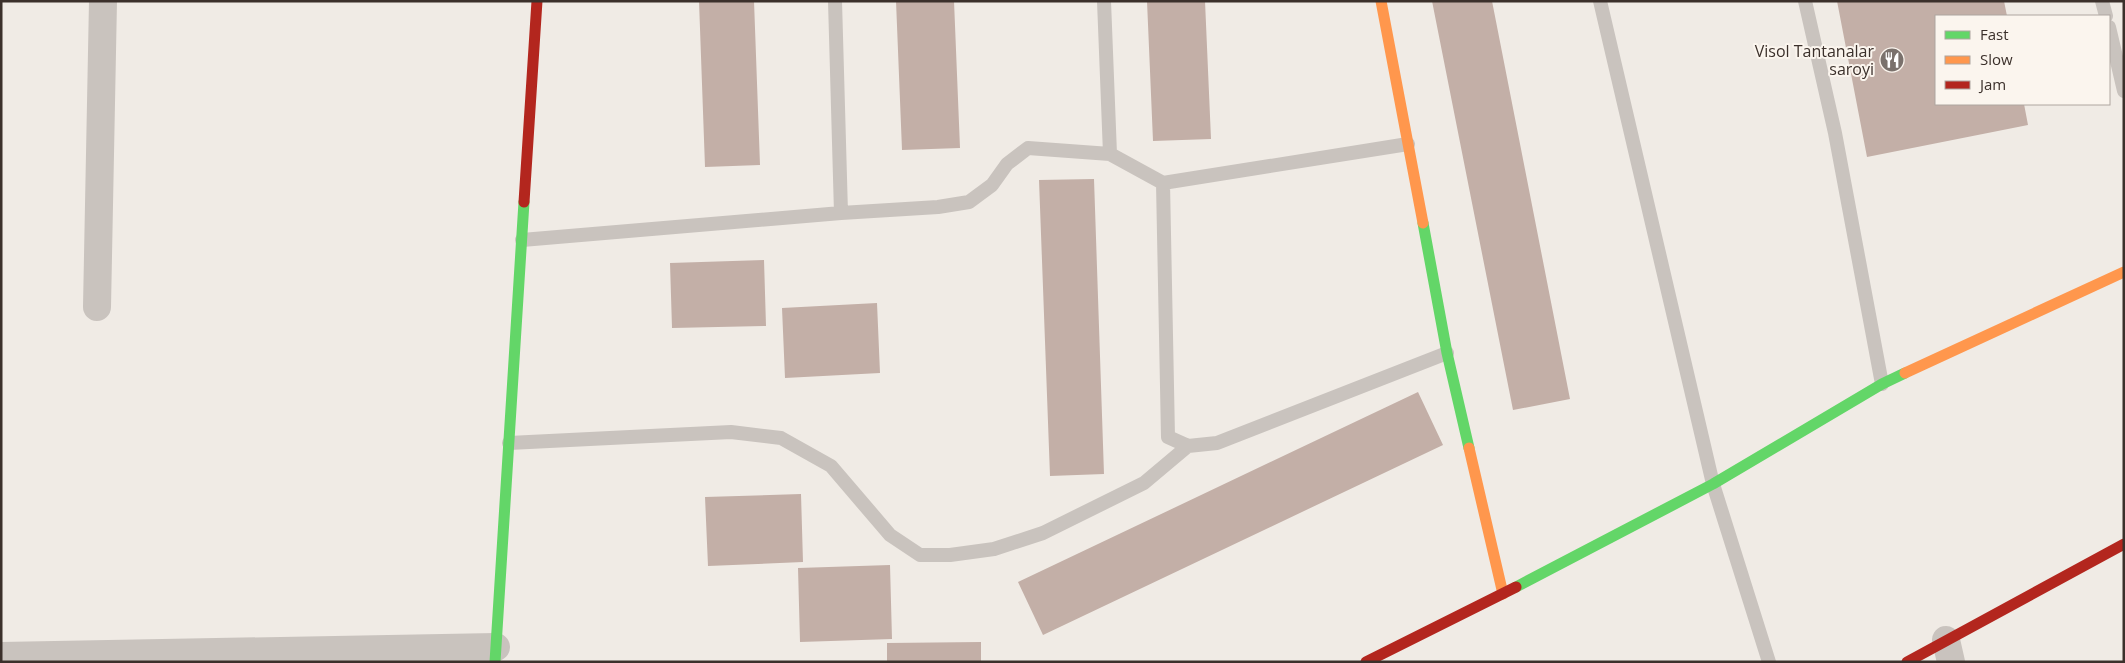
<svg xmlns="http://www.w3.org/2000/svg" width="2125" height="663" viewBox="0 0 2125 663" font-family="'Open Sans',sans-serif">
<rect width="100%" height="100%" fill="#f0ebe5"/>
<path fill="#c3afa7" d="M 699,1 L 754,1 L 760,165 L 705,167 Z
M 896,1 L 954,1 L 960,148 L 902,150 Z
M 1147,1 L 1205,1 L 1211,139 L 1153,141 Z
M 1432,1 L 1492,1 L 1570,399 L 1513,410 Z
M 1837,1 L 2004,1 L 2007,16 L 1936,16 L 1936,104 L 2024,104 L 2028,125 L 1867,157 Z
M 1094,179 L 1104,474 L 1050,476 L 1039,180 Z
M 764,260 L 766,326 L 672,328 L 670,263 Z
M 877,303 L 880,373 L 785,378 L 782,308 Z
M 1418,392 L 1443,445 L 1043,635 L 1018,582 Z
M 801,494 L 803,562 L 708,566 L 705,497 Z
M 890,565 L 892,639 L 800,642 L 798,568 Z
M 981,642 L 981,662 L 887,662 L 887,643 Z"/>
<g fill="none" stroke-linecap="round" stroke-linejoin="round">
<path stroke="#c9c3be" stroke-width="14" d="M 835,1 L 841,213
M 1104,1 L 1110,154 L 1163,183 L 1168,437 L 1188,446 L 1217,443 L 1447,353
M 1600,1 L 1713,484 L 1769,662
M 1805,1 L 1835,133 L 1882,384
M 2102,1 L 2106,16
M 2109,27 L 2124,91
M 1163,183 L 1408,144
M 522,240 L 841,213 L 938,207 L 969,202 L 992,185 L 1007,164 L 1028,148 L 1110,154
M 509,443 L 731,432 L 781,438 L 831,466 L 890,535 L 920,555 L 950,555 L 994,549 L 1043,533 L 1144,483 L 1188,446"/>
<path stroke="#c9c3be" stroke-width="28" d="M 97,307 L 103,1
M 1946,640 L 1951,662
M 1,656 L 496,647"/>
<path stroke="#63d668" stroke-width="11" d="M 1423,223 L 1447,353 L 1469,448
M 1516,587 L 1713,484 L 1882,384 L 1905,373
M 495,662 L 524,202"/>
<path stroke="#ff974d" stroke-width="11" d="M 1381,1 L 1423,223
M 1905,373 L 2124,272
M 1469,448 L 1503,594"/>
<path stroke="#b3261e" stroke-width="11" d="M 524,202 L 537,1
M 1366,662 L 1516,587
M 1907,662 L 2124,544"/>
</g>
<defs>
<symbol id="restaurant-disc" viewBox="-11 -11 22 22"><circle r="9.5" fill="#7a716c" stroke="#fbf5ee"/><path d="M-5-6h1v4h1v-4h1v4h1v-4h1v5L-1.5 .5V6h-2V.5L-5-1ZM5-6V6H3V1.5H1.5Q1.5-4 5-6Z" fill="#fff"/></symbol>
</defs>
<g fill-rule="evenodd">
<use href="#restaurant-disc" x="1878" y="46" width="28" height="28"/>
</g>
<g text-anchor="middle" stroke-width="4" stroke-linejoin="round" paint-order="stroke">
<g font-size="16" fill="#3b302b" stroke="#fbf5ee" text-anchor="end">
<text x="1874" y="57">Visol Tantanalar<tspan x="1874" dy="18">saroyi</tspan></text>
</g>
</g>
<rect width="2125" height="663" fill="none" stroke="#3b302b" stroke-width="5"/>
<rect x="1935" y="15" width="175" height="90" fill="#fbf5ee" stroke="#aea6a0"/>
<rect x="1945" y="31" width="25" height="8" fill="#63d668" stroke="#aea6a0"/>
<text x="1980" y="40" font-size="15" fill="#3b302b">Fast</text>
<rect x="1945" y="56" width="25" height="8" fill="#ff974d" stroke="#aea6a0"/>
<text x="1980" y="65" font-size="15" fill="#3b302b">Slow</text>
<rect x="1945" y="81" width="25" height="8" fill="#b3261e" stroke="#aea6a0"/>
<text x="1980" y="90" font-size="15" fill="#3b302b">Jam</text>
</svg>
